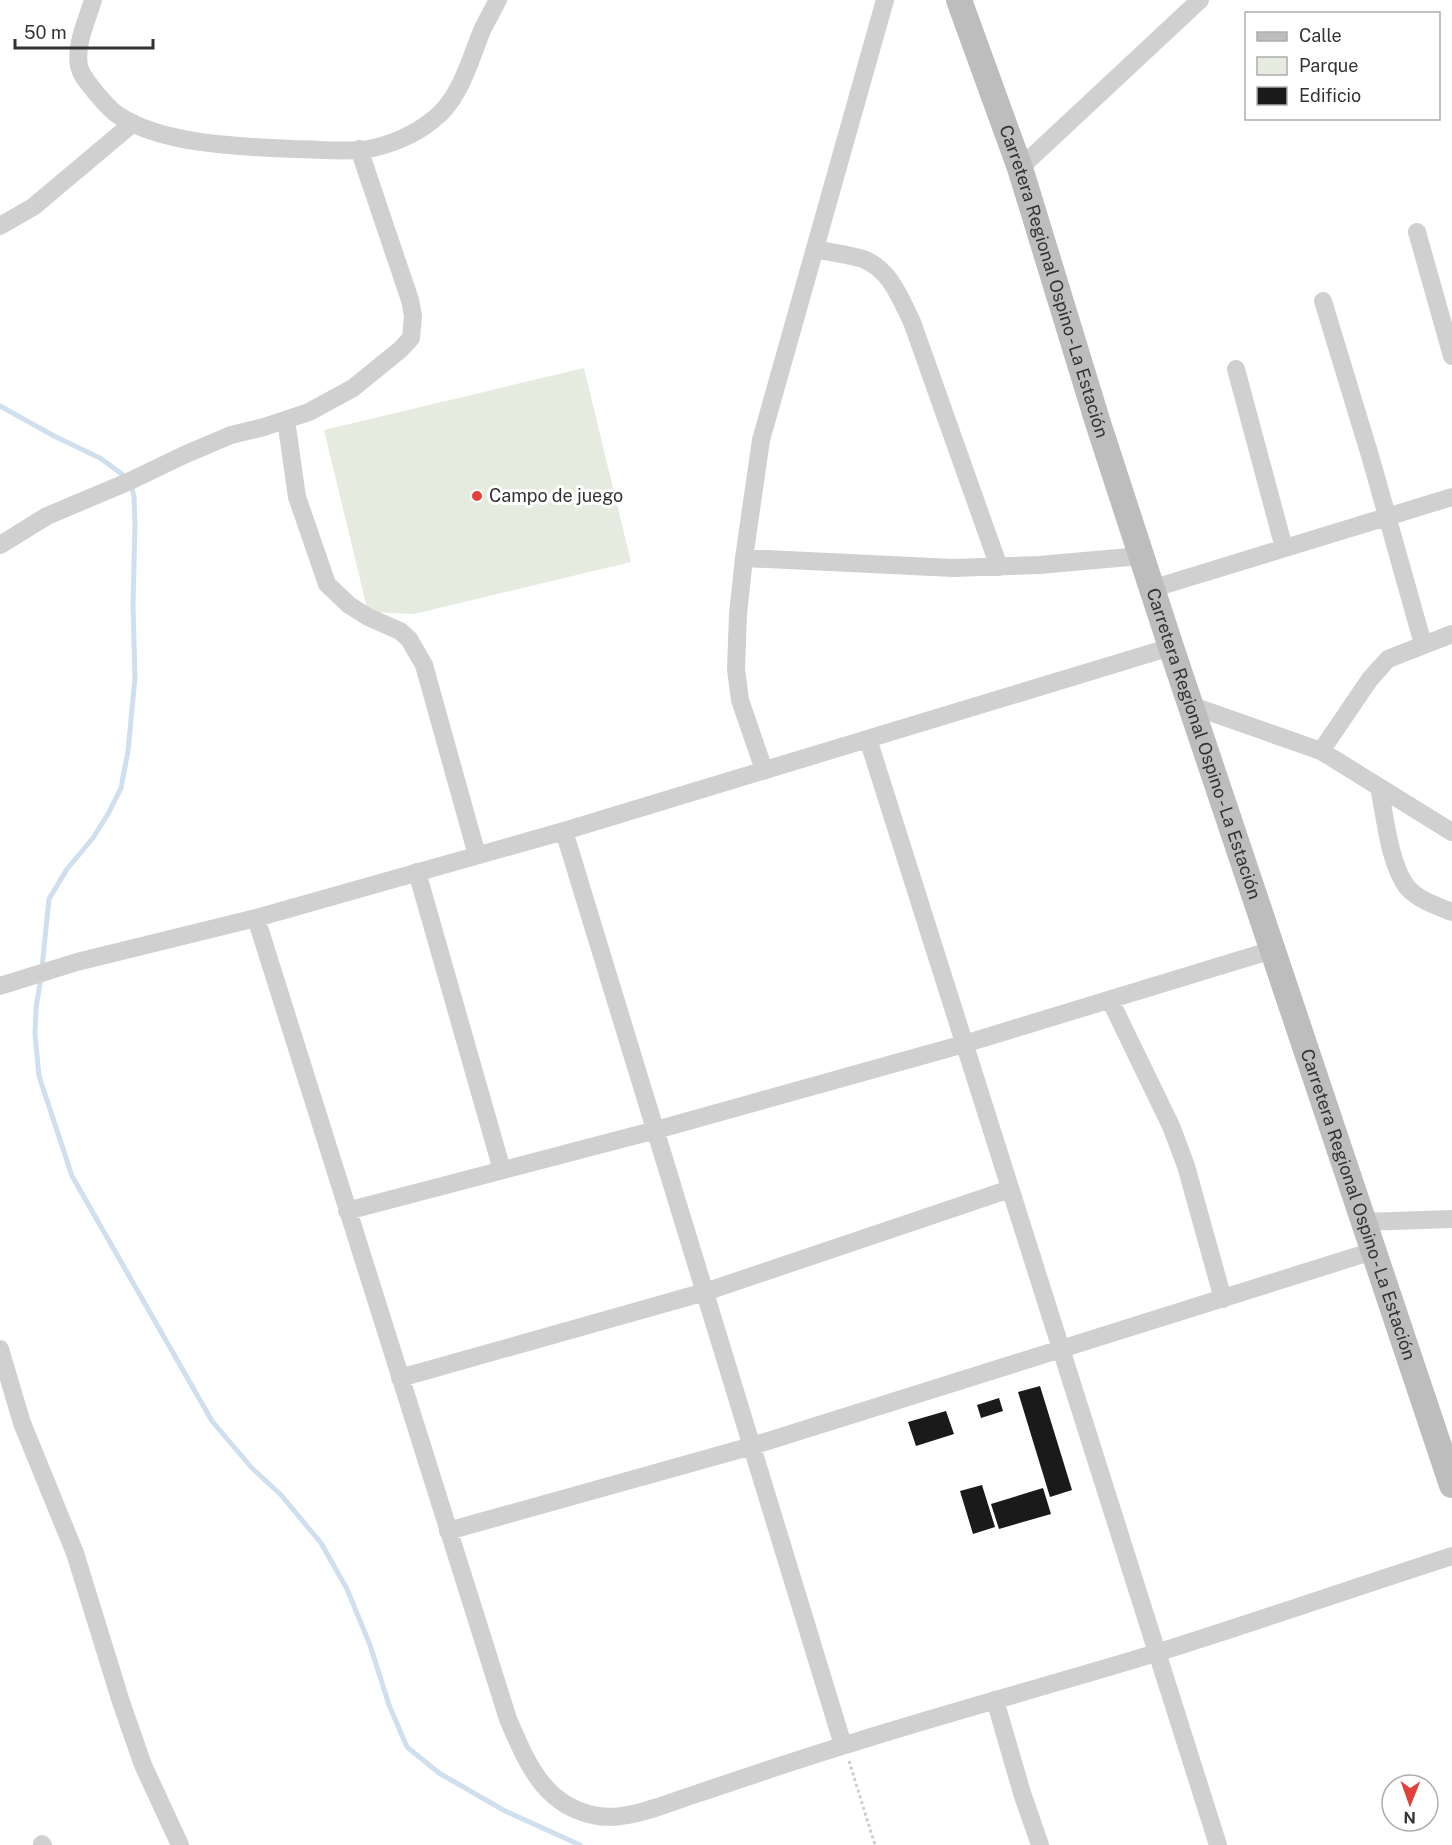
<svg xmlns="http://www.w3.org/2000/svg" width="1452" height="1845" viewBox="0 0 1452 1845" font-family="'Public Sans',sans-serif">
<rect width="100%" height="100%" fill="#fff"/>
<path fill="#e5ecdf" d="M 584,368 L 631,562 L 414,614 L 368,612 L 324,430 Z"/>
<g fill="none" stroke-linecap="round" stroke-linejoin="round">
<path stroke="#cfdfee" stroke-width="5" d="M 0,406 L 54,436 L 100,458 L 126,477
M 42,968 L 49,899 L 67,869 L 93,838 L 108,814 L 121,788 L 128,751 L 135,678 L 133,605 L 135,524 L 134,496 L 131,485
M 41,977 L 36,1008 L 35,1035 L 39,1076 L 72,1176 L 212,1421 L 251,1467 L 281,1495 L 321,1543 L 347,1589 L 370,1645 L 389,1705 L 407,1747 L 439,1773 L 505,1811 L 580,1845"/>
</g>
<path fill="#1a1a1a" d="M 1040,1386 L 1072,1490 L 1050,1497 L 1018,1392 Z
M 999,1398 L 1003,1411 L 981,1418 L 977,1405 Z
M 946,1411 L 954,1434 L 916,1446 L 908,1422 Z
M 982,1485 L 995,1527 L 973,1534 L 960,1491 Z
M 1043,1488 L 1051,1514 L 999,1529 L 991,1504 Z"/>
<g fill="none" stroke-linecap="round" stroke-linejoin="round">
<path stroke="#cdcdcd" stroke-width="3" stroke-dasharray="3 3" stroke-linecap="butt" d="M 849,1761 L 875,1845"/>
<path stroke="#d0d0d0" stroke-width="18" d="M 93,0 C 87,20 75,45 79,66 C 81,76 90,85 96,93 C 102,100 110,110 118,115 C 162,145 244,147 295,149 C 319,149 345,153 368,149 C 391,145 416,134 434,119 C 461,98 470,59 483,28 C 488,19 493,9 498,0
M 1020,168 L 1200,0
M 0,226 L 33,207 L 133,123
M 1417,232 L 1452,356
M 816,249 C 831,253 848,254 863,259 C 890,269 900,298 912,322 L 999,567
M 1323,301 L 1371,459 L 1423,644
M 1236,369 L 1284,548
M 286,420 L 297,497 L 327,584 L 349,605 L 368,617 L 400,631 L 409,639 L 424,665 L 477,855
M 0,545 L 47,516 L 130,481 L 184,455 L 231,435 L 264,427 L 309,412 L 353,388 L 401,349 L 411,338 L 413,316 L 410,300 L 359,149
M 744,558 L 953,568 L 1039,565 L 1141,556
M 1151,589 L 1452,497
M 1190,705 L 1321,751 L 1452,832
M 868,739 L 1218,1845
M 1321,751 L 1370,679 L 1388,659 L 1452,634
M 764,770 L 740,700 L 736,669 L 738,614 L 744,558 L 761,440 L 885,0
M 1379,787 C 1385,816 1389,863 1407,887 C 1418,900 1437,906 1452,912
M 564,831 L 843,1745
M 417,872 L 502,1170
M 256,918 L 508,1719 C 527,1763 544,1807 598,1816 C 629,1821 670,1802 699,1793 C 746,1777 794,1761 842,1746 C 946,1713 1051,1685 1156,1653 C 1255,1622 1353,1588 1452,1556
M 0,986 L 77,962 L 256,918 L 564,831 L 1171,647
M 1110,1000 L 1171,1126 L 1186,1166 L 1223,1299
M 347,1211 L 656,1130 L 964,1044 L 1272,950
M 1364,1222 L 1452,1219
M 0,1349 L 22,1423 L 75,1553 L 121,1702 L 143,1765 L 180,1845
M 400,1378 L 705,1292 L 1010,1189
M 448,1531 L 752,1446 L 1373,1251
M 995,1700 L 1022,1793 L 1040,1845
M 42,1844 L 43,1845"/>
<path stroke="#bdbdbd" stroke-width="26" id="s1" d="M 959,0 L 1020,168 L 1098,423 L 1171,647 L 1452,1485"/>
</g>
<circle fill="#e4403b" stroke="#fff" stroke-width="2" cx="477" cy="496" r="6"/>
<g text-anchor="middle" stroke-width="6" stroke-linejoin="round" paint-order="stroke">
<g font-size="18" fill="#333" stroke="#fff">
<text dy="6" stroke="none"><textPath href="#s1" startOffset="297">Carretera Regional Ospino - La Estación</textPath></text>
<text dy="6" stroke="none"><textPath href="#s1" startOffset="783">Carretera Regional Ospino - La Estación</textPath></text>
<text dy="6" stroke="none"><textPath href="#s1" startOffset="1269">Carretera Regional Ospino - La Estación</textPath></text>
</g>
<g font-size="18" fill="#333" stroke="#fff" text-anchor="start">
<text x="489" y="502">Campo de juego</text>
</g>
</g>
<rect x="1245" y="12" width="195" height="108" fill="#ffffff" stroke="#adadad" stroke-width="1.5"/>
<rect x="1257" y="32" width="30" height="9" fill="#bdbdbd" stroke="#adadad" stroke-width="1.5"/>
<text x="1299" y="42" font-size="18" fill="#333333">Calle</text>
<rect x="1257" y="57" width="30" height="18" fill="#e5ecdf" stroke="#adadad" stroke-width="1.5"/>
<text x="1299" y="72" font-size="18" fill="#333333">Parque</text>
<rect x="1257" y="87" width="30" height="18" fill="#1a1a1a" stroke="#adadad" stroke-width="1.5"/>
<text x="1299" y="102" font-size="18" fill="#333333">Edificio</text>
<g transform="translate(1410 1803) rotate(181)"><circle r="28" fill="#ffffff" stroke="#adadad" stroke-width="1.5"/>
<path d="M0-4.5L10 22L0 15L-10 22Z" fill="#e4403b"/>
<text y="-9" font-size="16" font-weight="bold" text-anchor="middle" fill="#333333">N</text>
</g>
<path d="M15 39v9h138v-9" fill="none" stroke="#333333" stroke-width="3"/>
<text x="24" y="39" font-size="18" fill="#333333" stroke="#ffffff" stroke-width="4.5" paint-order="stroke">50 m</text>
</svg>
